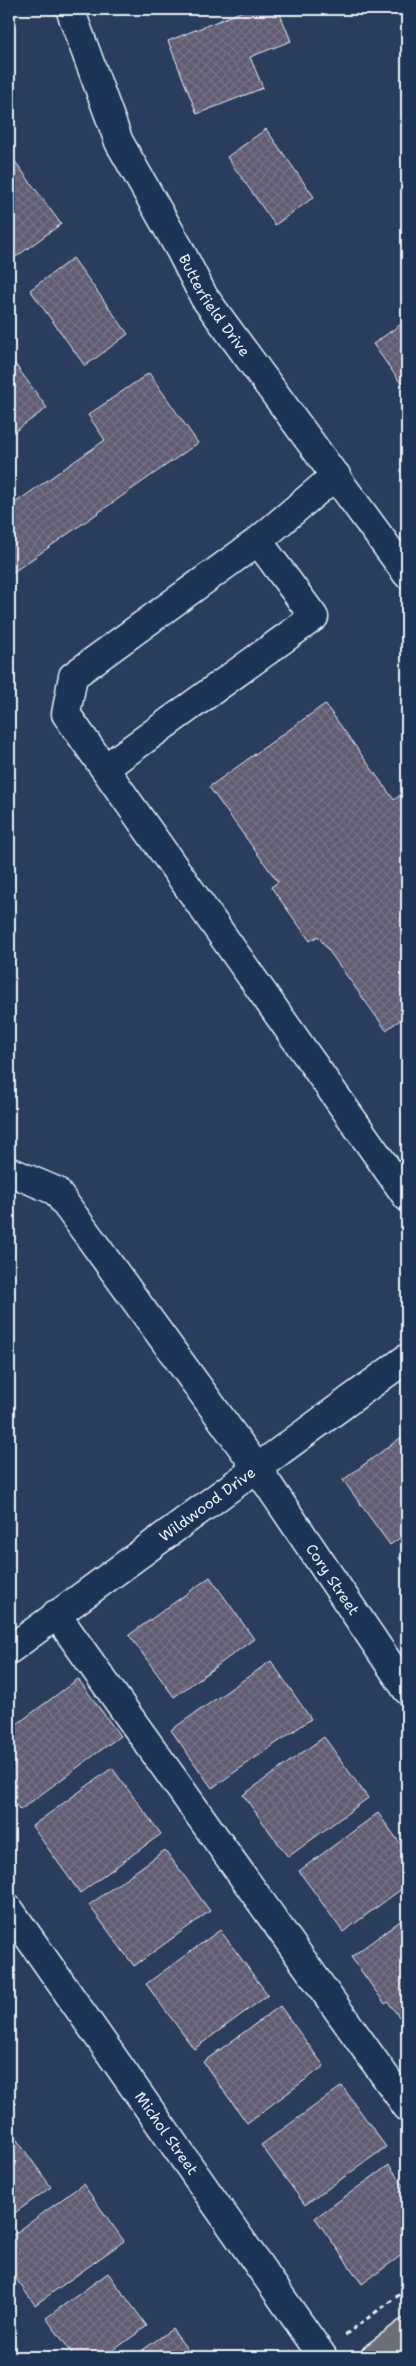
<svg xmlns="http://www.w3.org/2000/svg" width="416" height="2366" viewBox="0 0 416 2366" font-family="'Shantell Sans',sans-serif">
<defs>
<pattern id="building-cross-hatch" width="8" height="8" patternUnits="userSpaceOnUse" patternTransform="scale(1.25)"><rect width="8" height="8" fill="#605b71"/><path d="M0 0l8 8M0 8l8-8" fill="none" stroke="#777386"/></pattern>
</defs>
<rect width="100%" height="100%" fill="#2a3d5c"/>
<filter id="ink" filterUnits="userSpaceOnUse"><feTurbulence type="fractalNoise" baseFrequency=".02" numOctaves="2"/><feDisplacementMap in="SourceGraphic" scale="10" xChannelSelector="R" yChannelSelector="G"/><feConvolveMatrix kernelMatrix="1 2 1 2 8 2 1 2 1" color-interpolation-filters="sRGB"/></filter>
<g filter="url(#ink)">
<path fill="url(#building-cross-hatch)" stroke="#e8f1f8" d="M 248,9 L 278,9 L 291,41 L 250,57 L 263,88 L 197,114 L 168,41 Z
M 266,129 L 314,197 L 275,225 L 227,157 Z
M 14,160 L 61,224 L 9,262 L 9,164 Z
M 73,258 L 128,334 L 85,366 L 30,290 Z
M 407,320 L 407,392 L 373,344 Z
M 15,364 L 47,408 L 11,434 L 9,432 L 9,368 Z
M 149,373 L 198,443 L 12,573 L 9,569 L 9,507 L 105,440 L 88,415 Z
M 325,704 L 394,800 L 403,793 L 407,799 L 407,1015 L 386,1030 L 318,936 L 310,941 L 271,887 L 278,882 L 209,787 Z
M 407,1433 L 407,1533 L 390,1545 L 343,1480 Z
M 407,1552 L 407,1569 L 399,1558 Z
M 210,1577 L 254,1639 L 174,1697 L 129,1635 Z
M 271,1661 L 311,1719 L 212,1788 L 171,1730 Z
M 78,1679 L 120,1736 L 20,1810 L 9,1795 L 9,1730 Z
M 324,1737 L 368,1798 L 288,1857 L 243,1795 Z
M 112,1768 L 161,1834 L 80,1893 L 32,1826 Z
M 378,1813 L 407,1853 L 407,1885 L 343,1932 L 299,1871 Z
M 165,1850 L 210,1911 L 134,1966 L 89,1905 Z
M 407,1916 L 407,2011 L 399,2017 L 388,2002 L 385,2004 L 351,1957 Z
M 220,1930 L 268,1995 L 194,2049 L 146,1984 Z
M 280,2006 L 324,2066 L 247,2123 L 203,2062 Z
M 342,2086 L 386,2147 L 305,2205 L 261,2145 Z
M 12,2133 L 51,2187 L 9,2217 L 9,2135 Z
M 389,2165 L 407,2190 L 407,2251 L 362,2284 L 315,2218 Z
M 83,2184 L 124,2241 L 35,2305 L 9,2269 L 9,2238 Z
M 108,2273 L 147,2326 L 104,2357 L 75,2357 L 46,2318 Z
M 172,2329 L 193,2357 L 133,2357 Z"/>
<g fill="none" stroke-linecap="round" stroke-linejoin="round">
<defs>
<g id="minor">
<path id="s1" d="M 70,9 L 119,142 L 179,248 L 204,297 L 407,574"/>
<path d="M 336,475 L 258,541 L 73,676 L 66,714 L 407,1197"/>
<path d="M 105,768 L 314,617 L 258,541"/>
<path id="s2" d="M 9,1171 L 56,1191 L 257,1468 L 407,1690"/>
<path d="M 56,1614 L 407,2107"/>
<path id="s3" d="M 9,1650 L 407,1358"/>
<path id="s4" d="M 9,1909 L 323,2357"/>
</g>
<path id="major" d="M 375,2357 L 407,2333"/>
</defs>
<use href="#minor" stroke="#e8f1f8" stroke-width="31"/>
<use href="#major" stroke="#e8f1f8" stroke-width="31"/>
<path stroke="#e8f1f8" stroke-width="3" stroke-dasharray="5 4" stroke-linecap="butt" d="M 345,2335 L 407,2289"/>
<use href="#minor" stroke="#1d3557" stroke-width="28"/>
<use href="#major" stroke="#6b6f75" stroke-width="28"/>
</g>
</g>
<g text-anchor="middle" stroke-width="4.5" stroke-linejoin="round" paint-order="stroke">
<g font-size="15" fill="#e8f1f8" stroke="#1d3557">
<text dy="5" stroke="none"><textPath href="#s1" startOffset="331">Butterfield Drive</textPath></text>
<text dy="5" stroke="none"><textPath href="#s3" startOffset="246">Wildwood Drive</textPath></text>
<text dy="5" stroke="none"><textPath href="#s2" startOffset="528">Cory Street</textPath></text>
<text dy="5" stroke="none"><textPath href="#s4" startOffset="274">Michol Street</textPath></text>
</g>
</g>
<rect width="416" height="2366" fill="none" stroke="#1d3557" stroke-width="30"/>
<rect x="15" y="15" width="386" height="2336" fill="none" stroke="#e8f1f8" stroke-width="2" filter="url(#ink)"/>
</svg>
